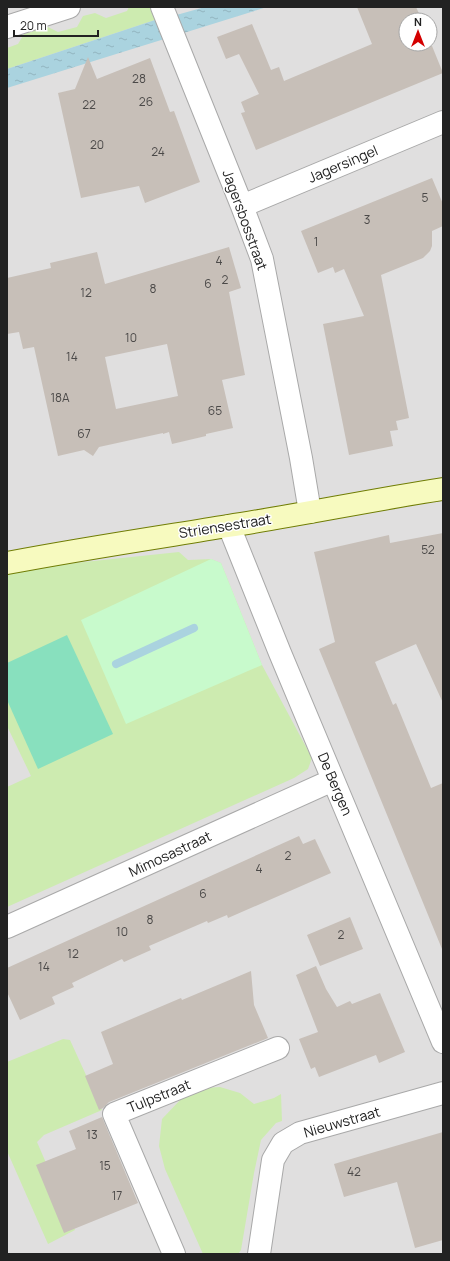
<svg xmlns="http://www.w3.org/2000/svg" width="450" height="1261" viewBox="0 0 450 1261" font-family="Manrope,sans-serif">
<defs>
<pattern id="water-ripples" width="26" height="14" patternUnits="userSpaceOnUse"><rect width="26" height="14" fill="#aad3df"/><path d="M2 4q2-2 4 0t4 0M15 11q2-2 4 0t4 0" fill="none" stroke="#92b5bf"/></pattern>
</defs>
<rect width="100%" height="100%" fill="#f2efe9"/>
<path fill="#e0dfdf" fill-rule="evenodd" d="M 7,7 L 443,7 L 443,1254 L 7,1254 ZM 406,20 L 430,20 L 430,44 L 406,44 Z"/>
<path fill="#cdebb0" d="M 129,7 L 150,7 L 155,20 L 7,69 L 7,48 L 18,44 L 24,34 L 48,27 L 58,32 L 77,27 L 83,16 L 95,13 L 106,18 L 127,11 Z
M 179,552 L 188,560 L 211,559 L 221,563 L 262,665 L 312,758 L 308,769 L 294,778 L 7,907 L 7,787 L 31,776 L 7,726 L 7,574 L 65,564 Z
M 63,1039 L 70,1040 L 102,1110 L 44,1135 L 37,1142 L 75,1230 L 48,1244 L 7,1151 L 7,1062 Z
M 220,1087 L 240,1093 L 254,1104 L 274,1098 L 281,1094 L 282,1121 L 276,1123 L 261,1140 L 254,1173 L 241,1250 L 238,1254 L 203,1254 L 165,1169 L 159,1146 L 162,1119 L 183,1097 L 205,1088 Z"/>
<path fill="#c8facc" d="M 211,559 L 221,563 L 262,665 L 126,724 L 81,620 Z"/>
<path fill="#88e0be" d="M 67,635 L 113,734 L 38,769 L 7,700 L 7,663 Z"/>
<path fill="url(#water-ripples)" d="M 205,7 L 267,7 L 7,88 L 7,69 L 155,20 L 180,14 Z"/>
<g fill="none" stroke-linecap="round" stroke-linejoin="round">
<path stroke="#aad3df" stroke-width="8" d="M 116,664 L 194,628"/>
</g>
<path fill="#c7bfb8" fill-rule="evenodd" d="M 357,7 L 416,7 L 422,20 L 406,20 L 406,44 L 430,44 L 430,41 L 443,73 L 256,150 L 241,113 L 245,112 L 241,102 L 259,94 L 239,54 L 226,59 L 217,37 L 252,24 L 271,70 L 279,67 L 284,81 L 372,44 Z
M 88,57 L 97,79 L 150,58 L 170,112 L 174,111 L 200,182 L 145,203 L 139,186 L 81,198 L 58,93 L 75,89 Z
M 432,178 L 443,204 L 443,226 L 432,231 L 432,246 L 430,251 L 423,258 L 381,275 L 409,418 L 396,421 L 398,430 L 390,431 L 393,446 L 349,455 L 323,324 L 364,316 L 344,269 L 335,273 L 333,267 L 318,273 L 301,231 Z
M 229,247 L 241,288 L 229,292 L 245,375 L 222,380 L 233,428 L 206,434 L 206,436 L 172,444 L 169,432 L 163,434 L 163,433 L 99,447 L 93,456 L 84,450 L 58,456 L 34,347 L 23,349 L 19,332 L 7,334 L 7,278 L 51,268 L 50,263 L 97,252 L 105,284 ZM 167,344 L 178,396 L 116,409 L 105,357 Z
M 443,533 L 443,703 L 416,644 L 375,662 L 393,705 L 396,703 L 431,788 L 443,783 L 442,949 L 319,649 L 335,642 L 314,552 L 389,535 L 390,543 Z
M 299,836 L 303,844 L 315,839 L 331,873 L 228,918 L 227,915 L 208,923 L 207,921 L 149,946 L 151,950 L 124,962 L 122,959 L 72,983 L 74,987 L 52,997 L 55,1004 L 20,1020 L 7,992 L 7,968 Z
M 350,917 L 363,949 L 320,966 L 307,935 Z
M 316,966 L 326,989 L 337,1007 L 350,1001 L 352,1004 L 380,993 L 405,1052 L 379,1063 L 376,1055 L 319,1077 L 315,1067 L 311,1069 L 299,1039 L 318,1032 L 296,975 Z
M 251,971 L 254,1005 L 268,1038 L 109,1102 L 103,1108 L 99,1110 L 85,1076 L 113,1064 L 101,1032 L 181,998 L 182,1000 Z
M 102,1117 L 138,1203 L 64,1233 L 36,1165 L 76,1149 L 69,1131 Z
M 443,1132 L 443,1240 L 415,1248 L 397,1182 L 344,1197 L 334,1164 Z"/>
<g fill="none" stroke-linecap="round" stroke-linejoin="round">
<defs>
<path id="street" d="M 162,7 L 242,206 L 262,259 L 301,458 L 310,512
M 7,27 L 69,7
M 242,206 L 443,122
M 229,526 L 280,653 L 443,1042
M 7,927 L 333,780
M 174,1254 L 114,1114 L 278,1048
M 259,1254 L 273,1160 L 283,1143 L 300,1133 L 443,1093"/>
<path id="secondary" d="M 7,563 C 80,549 154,538 228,526 C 300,515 371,500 443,489"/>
</defs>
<use href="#street" stroke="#a9a9a9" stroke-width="24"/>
<use href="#secondary" stroke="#707d05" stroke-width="24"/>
<use href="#street" stroke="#fff" stroke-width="22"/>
<use href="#secondary" stroke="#f7fabf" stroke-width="22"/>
</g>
<g text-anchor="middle" stroke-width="3" stroke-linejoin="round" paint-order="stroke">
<g font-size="12" fill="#4b4948">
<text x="139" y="83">28</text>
<text x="146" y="106">26</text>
<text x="89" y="109">22</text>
<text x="97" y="149">20</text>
<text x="158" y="156">24</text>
<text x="425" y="202">5</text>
<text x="367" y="224">3</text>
<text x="316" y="246">1</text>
<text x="219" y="265">4</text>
<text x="225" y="284">2</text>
<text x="208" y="288">6</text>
<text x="153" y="293">8</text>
<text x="86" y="297">12</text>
<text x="131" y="342">10</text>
<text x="72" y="361">14</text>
<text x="60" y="402">18A</text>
<text x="215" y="415">65</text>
<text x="84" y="438">67</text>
<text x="428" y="554">52</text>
<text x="288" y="860">2</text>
<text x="259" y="873">4</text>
<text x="203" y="898">6</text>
<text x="150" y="924">8</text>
<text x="122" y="936">10</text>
<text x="341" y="939">2</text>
<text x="73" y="958">12</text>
<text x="44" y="971">14</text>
<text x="92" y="1139">13</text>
<text x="105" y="1170">15</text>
<text x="354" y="1176">42</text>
<text x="117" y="1200">17</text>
</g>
<g font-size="14" fill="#222" stroke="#fff">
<text transform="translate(343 164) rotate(-23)" y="5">Jagersingel</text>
<text transform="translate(245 220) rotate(70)" y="5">Jagersbosstraat</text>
<text transform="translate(225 526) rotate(-9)" y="5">Striensestraat</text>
<text transform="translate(335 784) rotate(67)" y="5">De Bergen</text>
<text transform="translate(170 854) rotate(-25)" y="5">Mimosastraat</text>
<text transform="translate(159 1096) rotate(-22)" y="5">Tulpstraat</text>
<text transform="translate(342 1122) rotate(-16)" y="5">Nieuwstraat</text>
</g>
</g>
<rect width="450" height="1261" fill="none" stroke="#222222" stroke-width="16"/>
<g transform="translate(418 32)"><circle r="19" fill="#ffffff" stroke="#a7a7a7"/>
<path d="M0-3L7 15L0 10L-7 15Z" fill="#d40000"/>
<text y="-6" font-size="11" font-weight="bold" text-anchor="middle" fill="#222222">N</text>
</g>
<path d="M14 30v6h84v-6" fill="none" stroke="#222222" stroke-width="2"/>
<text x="20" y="30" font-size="12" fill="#222222" stroke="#ffffff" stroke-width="3" paint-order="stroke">20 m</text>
</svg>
